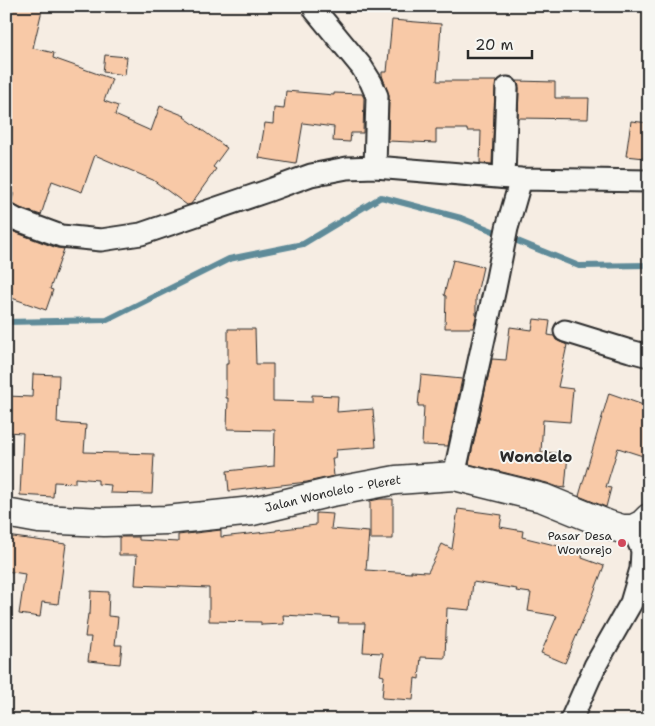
<svg xmlns="http://www.w3.org/2000/svg" width="655" height="726" viewBox="0 0 655 726" font-family="'Shantell Sans',sans-serif">
<rect width="100%" height="100%" fill="#f6ede3"/>
<filter id="ink" filterUnits="userSpaceOnUse"><feTurbulence type="fractalNoise" baseFrequency=".02" numOctaves="2"/><feDisplacementMap in="SourceGraphic" scale="10" xChannelSelector="R" yChannelSelector="G"/><feConvolveMatrix kernelMatrix="1 2 1 2 8 2 1 2 1" color-interpolation-filters="sRGB"/></filter>
<g filter="url(#ink)">
<g fill="none" stroke-linecap="round" stroke-linejoin="round">
<path stroke="#5f8b99" stroke-width="6" d="M 6,322 L 107,320 L 229,259 L 303,244 L 381,197 L 461,218 L 579,266 L 649,265"/>
</g>
<path fill="#f8c9a7" stroke="#2b2b2b" d="M 12,6 L 43,6 L 33,48 L 54,53 L 53,58 L 112,79 L 104,101 L 118,106 L 115,115 L 151,131 L 160,106 L 185,116 L 184,117 L 227,148 L 213,167 L 216,169 L 191,204 L 187,205 L 153,180 L 95,155 L 82,192 L 52,181 L 41,215 L 20,208 L 11,203 L 14,193 L 6,192 L 6,49 L 10,35 L 6,34 L 6,31 Z
M 392,20 L 441,24 L 437,81 L 497,81 L 495,88 L 492,164 L 480,163 L 481,131 L 467,131 L 467,129 L 436,129 L 436,143 L 388,141 L 389,96 L 382,75 L 382,72 L 387,72 Z
M 105,55 L 127,57 L 125,75 L 103,72 Z
M 517,81 L 555,82 L 555,98 L 589,98 L 588,119 L 518,118 L 519,88 Z
M 286,91 L 334,95 L 334,93 L 362,94 L 364,98 L 363,133 L 351,133 L 350,142 L 333,141 L 334,127 L 303,123 L 296,164 L 259,158 L 265,123 L 273,124 L 274,108 L 284,109 Z
M 631,121 L 649,123 L 645,158 L 626,156 Z
M 9,230 L 57,248 L 64,249 L 50,289 L 53,290 L 46,310 L 6,296 L 6,241 Z
M 453,260 L 483,267 L 476,298 L 476,317 L 473,328 L 445,328 L 446,296 L 444,295 Z
M 534,319 L 550,321 L 548,335 L 554,336 L 556,340 L 567,345 L 558,387 L 573,389 L 570,422 L 543,420 L 541,452 L 568,454 L 565,488 L 558,487 L 547,483 L 469,464 L 492,359 L 506,360 L 510,327 L 532,330 Z
M 228,329 L 255,329 L 256,364 L 273,364 L 273,401 L 312,402 L 312,395 L 338,396 L 337,412 L 373,409 L 376,447 L 336,450 L 335,458 L 332,458 L 334,476 L 307,482 L 229,491 L 227,471 L 274,466 L 275,430 L 227,429 L 228,398 L 226,398 L 226,364 L 228,364 Z
M 33,374 L 59,375 L 57,423 L 86,425 L 84,452 L 154,454 L 152,494 L 110,493 L 111,485 L 98,484 L 98,480 L 75,478 L 75,483 L 54,482 L 53,497 L 20,495 L 23,433 L 6,432 L 6,396 L 32,397 Z
M 421,375 L 462,379 L 448,446 L 422,445 L 424,406 L 418,406 Z
M 609,393 L 649,407 L 649,458 L 618,448 L 606,487 L 611,488 L 606,507 L 579,496 Z
M 380,499 L 393,499 L 393,539 L 370,539 L 370,501 Z
M 458,509 L 502,515 L 500,527 L 523,531 L 522,537 L 583,552 L 582,558 L 604,566 L 588,608 L 565,663 L 541,653 L 557,616 L 528,611 L 531,593 L 516,591 L 517,589 L 473,582 L 470,610 L 447,608 L 445,658 L 421,657 L 419,679 L 415,678 L 413,700 L 382,698 L 384,676 L 380,675 L 383,653 L 363,652 L 365,623 L 338,623 L 339,618 L 283,615 L 284,624 L 261,625 L 261,622 L 209,621 L 209,588 L 135,585 L 137,555 L 119,555 L 119,537 L 139,537 L 139,540 L 178,542 L 178,535 L 221,530 L 221,537 L 276,531 L 276,530 L 316,525 L 316,513 L 333,514 L 331,529 L 369,532 L 366,570 L 411,573 L 411,571 L 428,572 L 442,544 L 452,549 Z
M 6,536 L 66,544 L 58,604 L 42,602 L 40,617 L 19,614 L 25,574 L 6,571 Z
M 91,591 L 109,592 L 108,616 L 118,617 L 115,645 L 122,645 L 120,664 L 88,661 L 91,637 L 85,637 L 88,614 L 90,614 Z"/>
<g fill="none" stroke-linecap="round" stroke-linejoin="round">
<defs>
<path id="street" d="M 314,6 L 315,10 L 361,66 L 371,82 L 377,96 L 375,167
M 504,177 L 507,88
M 6,214 L 15,219 L 61,236 L 101,240 L 141,234 L 267,191 L 311,175 L 347,168 L 375,167 L 521,179 L 649,181
M 565,331 L 630,351 L 649,356
M 454,476 L 495,288 L 507,228 L 521,179
M 571,720 L 595,666 L 631,603 L 641,569 L 642,550 L 633,529"/>
<g id="secondary">
<path id="s1" d="M 6,513 L 39,519 L 104,522 L 167,520 L 253,511 L 332,492 L 396,480 L 454,476 L 543,498 L 609,525 L 622,529 L 633,529 L 643,524 L 649,518"/>
</g>
</defs>
<use href="#street" stroke="#2b2b2b" stroke-width="25"/>
<use href="#secondary" stroke="#2b2b2b" stroke-width="31"/>
<use href="#street" stroke="#f6f6f2" stroke-width="21"/>
<use href="#secondary" stroke="#f6f6f2" stroke-width="28"/>
</g>
</g>
<circle fill="#d1495b" stroke="#f6f6f2" stroke-width="2" cx="622" cy="543" r="5"/>
<g text-anchor="middle" stroke-width="4" stroke-linejoin="round" paint-order="stroke">
<g font-size="12" fill="#2b2b2b" stroke="#f6f6f2">
<text dy="4" stroke="none"><textPath href="#s1" startOffset="330">Jalan Wonolelo - Pleret</textPath></text>
</g>
<g font-size="12" fill="#2b2b2b" stroke="#f6f6f2" text-anchor="end">
<text x="612" y="540">Pasar Desa<tspan x="612" dy="14">Wonorejo</tspan></text>
</g>
<g font-size="15" font-weight="bold" fill="#2b2b2b" stroke="#f6f6f2">
<text x="536" y="462">Wonolelo</text>
</g>
</g>
<rect width="655" height="726" fill="none" stroke="#f6f6f2" stroke-width="25"/>
<rect x="12" y="12" width="630" height="701" fill="none" stroke="#2b2b2b" stroke-width="2" filter="url(#ink)"/>
<path d="M468 50v8h64v-8" fill="none" stroke="#2b2b2b" stroke-width="2.5"/>
<text x="475" y="50" font-size="15" fill="#2b2b2b" stroke="#f6f6f2" stroke-width="4" paint-order="stroke">20 m</text>
</svg>
